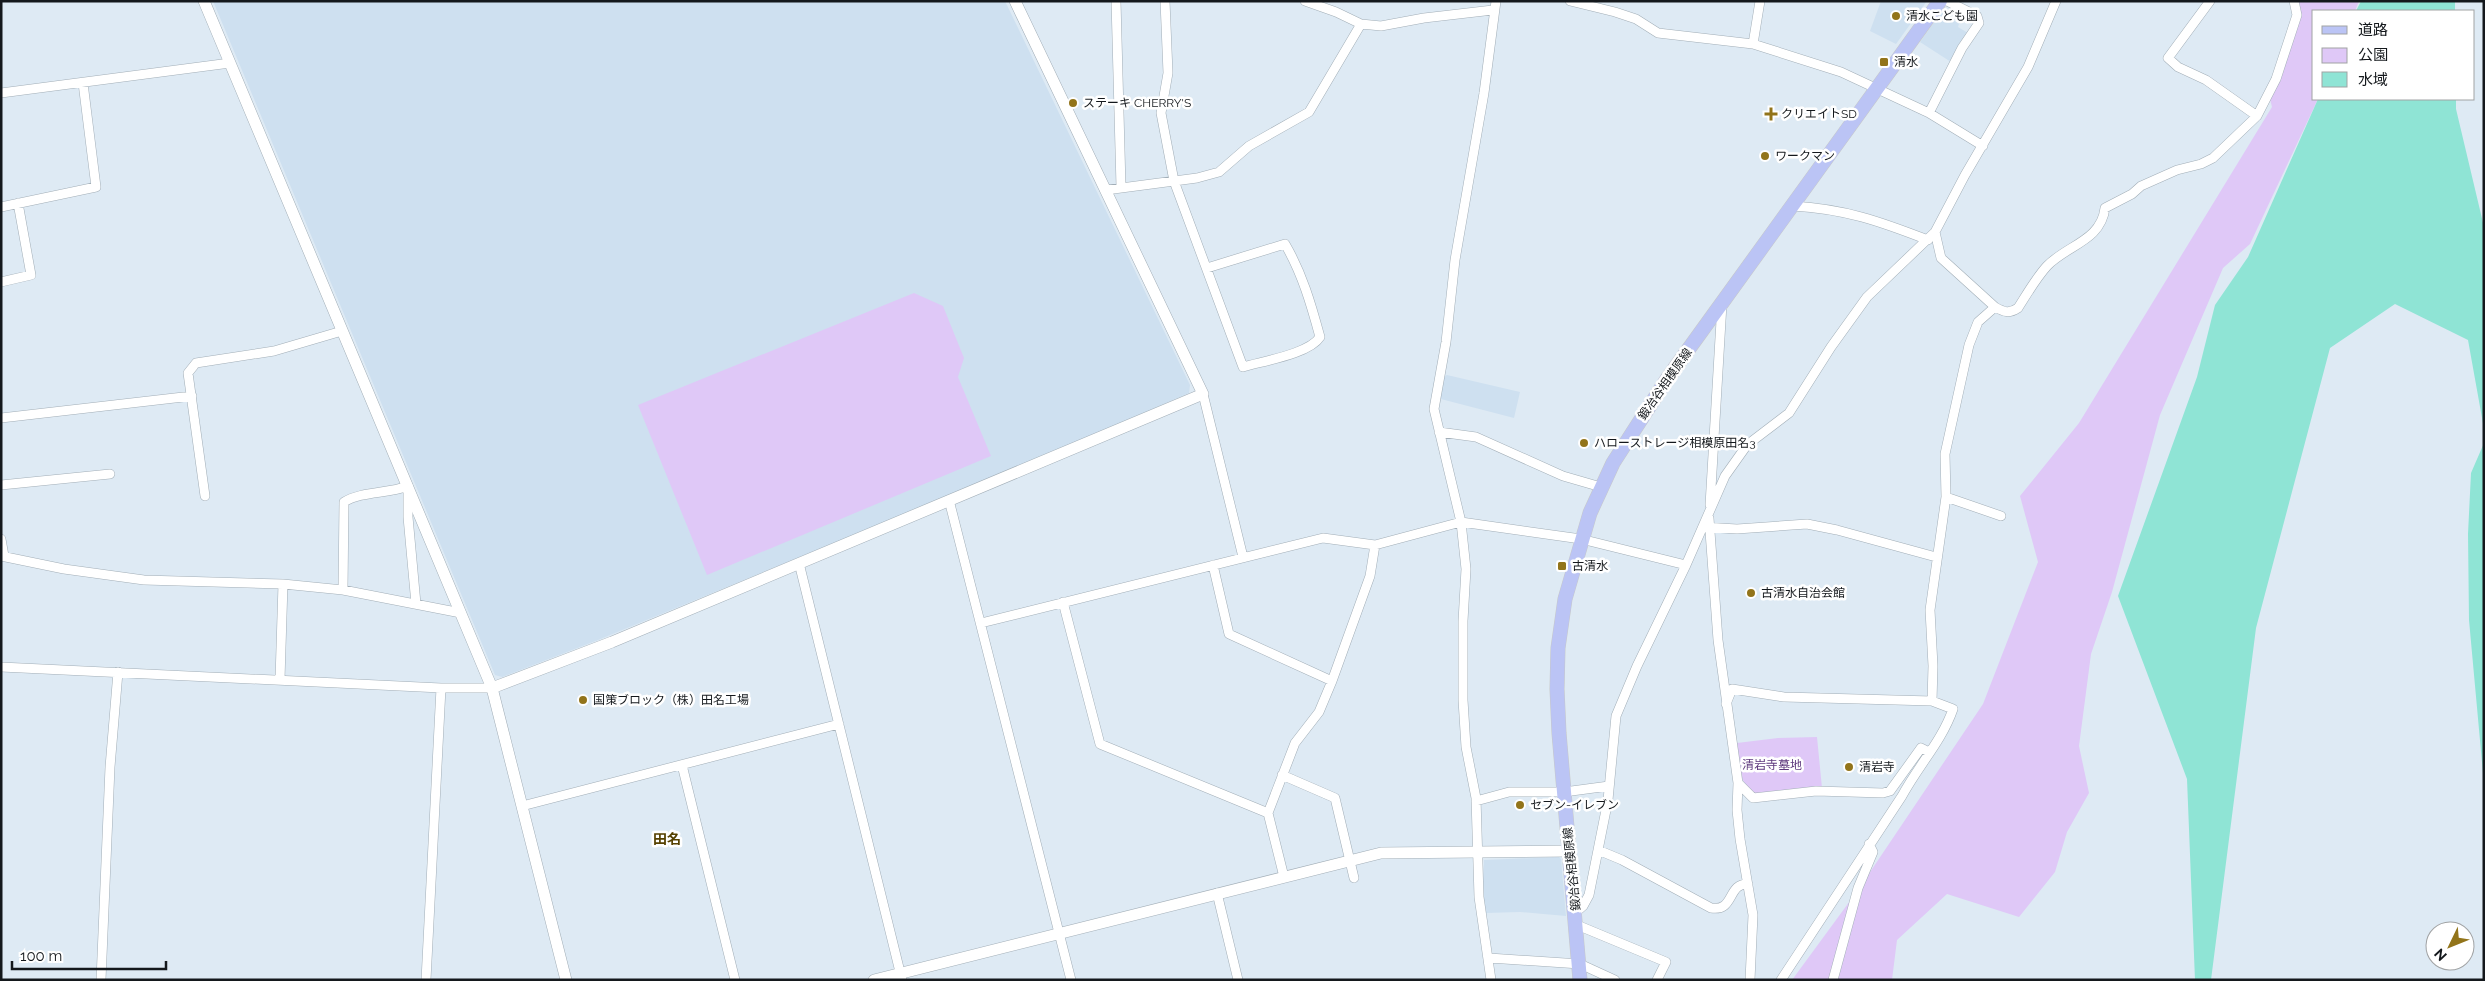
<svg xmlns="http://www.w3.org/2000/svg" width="2485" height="981" viewBox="0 0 2485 981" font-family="Raleway,'Noto Sans JP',sans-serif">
<rect width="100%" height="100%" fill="#deeaf4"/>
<path fill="#cee0f0" d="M 213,1 L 1005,1 L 1190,385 L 1189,393 L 1036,460 L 598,640 L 502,677 L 495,675 Z
M 1881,1 L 1927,1 L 1896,44 L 1870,31 Z
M 1941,12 L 1959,24 L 1958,27 L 1968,33 L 1951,62 L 1920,42 Z
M 1447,375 L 1520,392 L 1514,418 L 1437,398 L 1441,378 Z
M 1559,857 L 1561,859 L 1566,916 L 1520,912 L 1485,913 L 1483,897 L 1484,860 Z"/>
<path fill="#dfc8f7" d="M 2298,1 L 2359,1 L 2355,11 L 2314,11 L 2314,99 L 2318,99 L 2250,244 L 2223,268 L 2160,415 L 2112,592 L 2091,654 L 2079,746 L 2089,793 L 2067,832 L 2055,872 L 2019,917 L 1947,894 L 1897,940 L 1892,980 L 1792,980 L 1858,890 L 1983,704 L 2038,562 L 2020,496 L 2079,423 L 2272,107 L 2270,99 Z
M 914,293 L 943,306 L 964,358 L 958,377 L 991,456 L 707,575 L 638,405 Z
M 1817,737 L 1822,788 L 1757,794 C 1737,784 1739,763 1737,743 L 1778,738 Z"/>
<path fill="#8fe4d5" d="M 2361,1 L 2455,1 L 2455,11 L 2356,11 Z
M 2318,99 L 2456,99 L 2456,109 L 2484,227 L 2484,429 L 2468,340 L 2395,304 L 2330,348 L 2256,628 L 2211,980 L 2195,980 L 2187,779 L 2118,596 L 2197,377 L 2215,305 L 2248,257 Z
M 2484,443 L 2484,784 L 2469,620 L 2468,534 L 2471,473 Z"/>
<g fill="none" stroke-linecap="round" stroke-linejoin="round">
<defs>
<path id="minor" d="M 1116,1 L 1121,187
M 1165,1 L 1168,73 L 1161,113 L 1174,181 L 1243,367 C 1263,361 1309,354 1320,337 C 1311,304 1302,273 1285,244 L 1207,268
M 1305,1 L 1336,12 L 1361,24
M 1570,1 L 1615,12 L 1636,19 L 1658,33 L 1753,44 L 1841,72 L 1929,113 L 1983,146
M 2210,1 L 2168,58 L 2178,67 L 2206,80 L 2257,116
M 1753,44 L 1760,1
M 1,93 L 230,63
M 1929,113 L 1962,48 L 1979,23 L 1977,16 L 1947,1
M 1106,190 L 1197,178 L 1219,172 L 1249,146 L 1309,112 L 1361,24 L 1381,26 L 1424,18 L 1493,10
M 1793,206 C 1845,209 1879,221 1928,240
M 1,207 L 96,187 L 83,83
M 1935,232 L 1941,258 L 1995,307
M 1,282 L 31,275 L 18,203
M 1203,394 L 1243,557
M 1,418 L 192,396
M 1439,432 L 1476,437 L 1563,476 L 1601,487
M 1,485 L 110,474
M 205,496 L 188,373 L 196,363 L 274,351 L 342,331
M 1946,497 L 2001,516
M 949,500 L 1071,980
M 1710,505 L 1722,304
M 1709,518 L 1718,640 L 1738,783 L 1737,810 L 1740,839 L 1753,915 L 1750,980
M 1704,527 L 1737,529 L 1807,524 L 1837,530 L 1936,557
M 1,539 L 4,556
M 1,556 L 64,569 L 144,580 L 283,584
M 799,563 L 902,980
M 1213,565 L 1229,634 L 1332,681
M 343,590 L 344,502 C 362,491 388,494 408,486 L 408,517 L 416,604
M 1063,602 L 1100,744 L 1268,813
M 981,623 L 1323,538 L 1375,545 L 1461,522 L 1581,539 L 1686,565
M 1,667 L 441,688 L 492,688
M 280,679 L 283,584 L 343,590 L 461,613
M 1726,704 L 1732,689 L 1784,697 L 1932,701
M 682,765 L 735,980
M 1282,775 L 1335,798 L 1354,878
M 1738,783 L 1753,798 L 1816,791 L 1883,793 L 1890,791 L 1921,748 L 1929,752
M 1476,801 L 1509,792 L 1564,792 L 1609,786
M 522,806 L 839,724
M 1598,850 L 1622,860 L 1711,908 C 1735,912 1727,883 1748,884
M 1284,877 L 1268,813 L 1295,743 L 1319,712 L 1332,681 L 1370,576 L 1375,545
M 1217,893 L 1238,980
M 1576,912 L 1583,906 L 1589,895 L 1608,800 L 1616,716 L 1637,666 L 1686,565 L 1725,476 L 1747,445 L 1789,413 L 1831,347 L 1867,297 L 1935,232 L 1965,175 L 2028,67 L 2056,1
M 1577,925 L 1666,962 L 1657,980
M 1489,958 L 1580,964 L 1615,980
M 101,980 L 110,767 L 118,672
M 426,980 L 441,688
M 1491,980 L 1479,897 L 1476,798 L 1466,747 L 1463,700 L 1463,621 L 1466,569 L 1461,522 L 1434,409 L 1446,342 L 1455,260 L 1484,93 L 1496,1
M 1781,980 L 1902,796 C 1918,766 1942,741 1953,709 L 1932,701 L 1933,666 L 1930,610 L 1946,497 L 1945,454 L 1969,345 L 1978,322 L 1995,307 C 2004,312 2009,314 2018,308 C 2027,294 2036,278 2047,266 C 2067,245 2101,241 2105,208 L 2132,194 L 2141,186 L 2177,170 L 2201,164 L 2213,158 L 2257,116 L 2276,79 L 2297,15 L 2294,1
M 1833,980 L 1858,888 L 1873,852 L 1869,844"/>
<path id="tertiary" d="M 204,1 L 492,688 L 566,980
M 492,688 L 612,642 L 1203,394 L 1015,1
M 874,980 L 1381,853 L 1570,851"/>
<path id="primary" d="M 1580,980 L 1559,733 L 1557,689 L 1558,648 L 1565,599 L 1590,513 L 1613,463 L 1667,379 L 1940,1"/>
</defs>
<use href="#minor" stroke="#a2aeb7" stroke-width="10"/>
<use href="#tertiary" stroke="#a2aeb7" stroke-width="12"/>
<use href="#primary" stroke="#c7c8c9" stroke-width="15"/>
<use href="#minor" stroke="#fff" stroke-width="9"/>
<use href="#tertiary" stroke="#fff" stroke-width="11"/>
<use href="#primary" stroke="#bbc4f5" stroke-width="14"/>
</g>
<g fill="#92741a" stroke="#fff" stroke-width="2">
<circle cx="1896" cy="16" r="5"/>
<rect x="1879" y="57" width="10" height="10" rx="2.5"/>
<circle cx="1073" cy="103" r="5"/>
<path d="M1768.5 106.5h5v5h5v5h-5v5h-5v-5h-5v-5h5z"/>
<circle cx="1765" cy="156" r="5"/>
<circle cx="1584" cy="443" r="5"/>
<rect x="1557" y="561" width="10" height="10" rx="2.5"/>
<circle cx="1751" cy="593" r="5"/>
<circle cx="583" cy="700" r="5"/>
<circle cx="1849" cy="767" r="5"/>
<circle cx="1520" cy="805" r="5"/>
</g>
<g text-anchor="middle" stroke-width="5" stroke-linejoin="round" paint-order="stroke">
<g font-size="12" fill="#14181c" stroke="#fff" text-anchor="start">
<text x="1906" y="20">清水こども園</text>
<text x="1894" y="66">清水</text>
<text x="1083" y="107">ステーキ CHERRY'S</text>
<text x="1781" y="118">クリエイトSD</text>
<text x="1775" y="160">ワークマン</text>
<text x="1594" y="447">ハローストレージ相模原田名3</text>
<text x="1572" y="570">古清水</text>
<text x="1761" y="597">古清水自治会館</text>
<text x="593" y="704">国策ブロック（株）田名工場</text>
<text x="1859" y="771">清岩寺</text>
<text x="1530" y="809">セブン-イレブン</text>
</g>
<g font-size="12" fill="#14181c" stroke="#fff">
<text transform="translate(1665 384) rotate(-55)" y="4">鍛冶谷相模原線</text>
<text transform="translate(1572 869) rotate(-96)" y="4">鍛冶谷相模原線</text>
</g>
<g font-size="12" fill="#5e397d" stroke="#fff">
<text x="1772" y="769">清岩寺墓地</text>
</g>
<g font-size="14" font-weight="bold" fill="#564100" stroke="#fff">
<text x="667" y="844">田名</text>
</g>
</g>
<rect width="2485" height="981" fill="none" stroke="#14181c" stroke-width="5"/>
<rect x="2312" y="10" width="162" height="90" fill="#ffffff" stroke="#a1a3a4"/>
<rect x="2322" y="26" width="25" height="8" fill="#bbc4f5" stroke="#a1a3a4"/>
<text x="2358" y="35" font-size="15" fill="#14181c">道路</text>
<rect x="2322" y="48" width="25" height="15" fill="#dfc8f7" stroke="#a1a3a4"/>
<text x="2358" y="60" font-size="15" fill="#14181c">公園</text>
<rect x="2322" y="72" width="25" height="15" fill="#8fe4d5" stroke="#a1a3a4"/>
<text x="2358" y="85" font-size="15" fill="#14181c">水域</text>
<g transform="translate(2450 946) rotate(227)"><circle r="24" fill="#ffffff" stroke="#a1a3a4"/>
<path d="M0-4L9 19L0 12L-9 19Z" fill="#92741a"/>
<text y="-8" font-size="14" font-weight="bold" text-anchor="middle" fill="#14181c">N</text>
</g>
<path d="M12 961v8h154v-8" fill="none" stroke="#14181c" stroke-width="2.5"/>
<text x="20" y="961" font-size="15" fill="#14181c" stroke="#ffffff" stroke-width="4" paint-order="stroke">100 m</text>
</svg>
